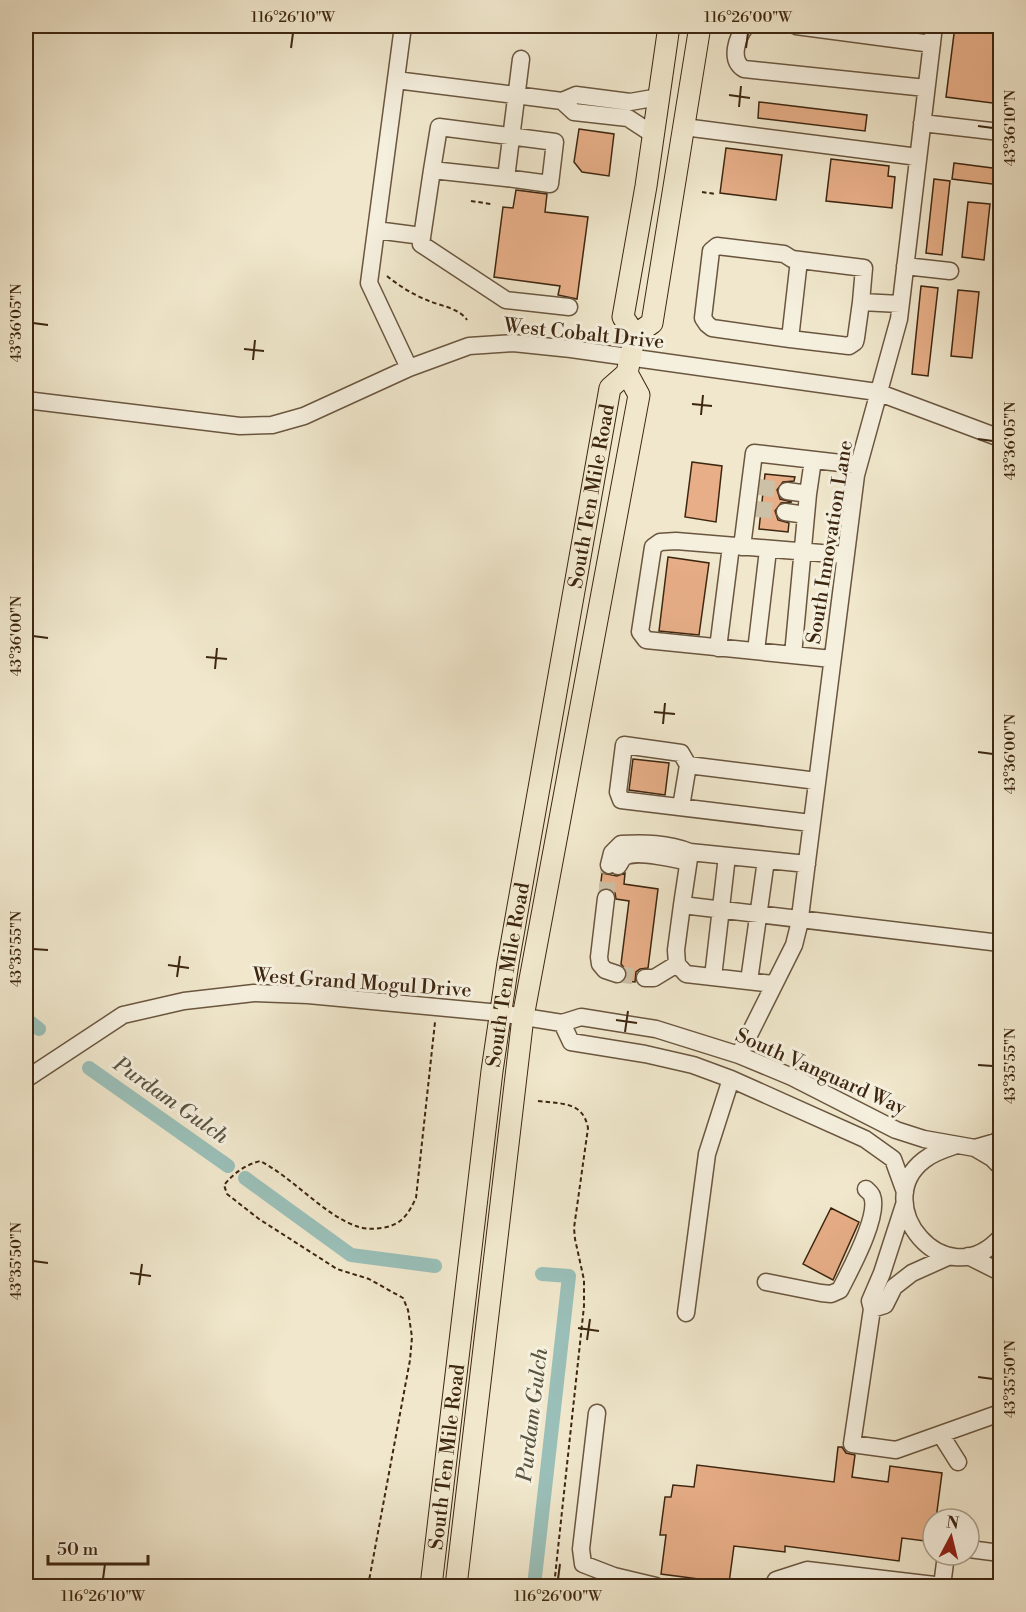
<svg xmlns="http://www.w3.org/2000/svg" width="1026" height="1612" viewBox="0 0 1026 1612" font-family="'Libre Bodoni',serif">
<rect width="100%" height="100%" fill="#f0e7cc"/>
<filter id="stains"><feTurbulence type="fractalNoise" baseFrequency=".00333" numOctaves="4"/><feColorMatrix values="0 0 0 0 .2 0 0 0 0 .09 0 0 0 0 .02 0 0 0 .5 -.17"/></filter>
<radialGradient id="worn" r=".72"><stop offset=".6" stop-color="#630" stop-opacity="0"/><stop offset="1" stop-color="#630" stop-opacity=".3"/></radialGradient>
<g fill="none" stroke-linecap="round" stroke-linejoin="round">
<path stroke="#9abfb8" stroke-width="14" d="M 26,1019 L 39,1029
M 89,1068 L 228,1166
M 245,1178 L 351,1255 L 435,1266
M 534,1586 L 569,1276 L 542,1274"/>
</g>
<path fill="#e7ae87" stroke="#3d2610" stroke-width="1.5" d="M 955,26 L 998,26 L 995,50 L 1000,51 L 1000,104 L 946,97 Z
M 759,102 L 867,115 L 865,131 L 758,118 Z
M 579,129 L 614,134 L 609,176 L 582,172 L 574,162 Z
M 726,148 L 782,155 L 776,200 L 720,193 Z
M 831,159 L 889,166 L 888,176 L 895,177 L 892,208 L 826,201 Z
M 954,163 L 1000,169 L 1000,185 L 952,179 Z
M 934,179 L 950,181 L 942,255 L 926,253 Z
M 516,190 L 547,194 L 545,212 L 588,217 L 577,299 L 558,295 L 560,286 L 494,277 L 503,207 L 513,208 Z
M 968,202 L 990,204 L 984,260 L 962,257 Z
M 921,286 L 938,288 L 928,376 L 912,374 Z
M 958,290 L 979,292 L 972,358 L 951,356 Z
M 692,462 L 722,466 L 716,522 L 685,517 Z
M 765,474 L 795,477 L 794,481 L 783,482 L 777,490 L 780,499 L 792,502 L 781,503 L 775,511 L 778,520 L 789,523 L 788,532 L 759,529 Z
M 668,557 L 709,563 L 699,635 L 659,631 Z
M 633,759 L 669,763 L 665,795 L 629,790 Z
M 602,873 L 617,876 L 625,873 L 624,884 L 658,889 L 648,968 L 640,969 L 636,972 L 635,982 L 625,981 L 627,971 L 621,964 L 629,901 L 616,899 L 615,893 L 608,888 L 600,890 Z
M 831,1208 L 859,1222 L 833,1280 L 803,1264 Z
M 838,1447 L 842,1447 L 846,1453 L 855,1455 L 852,1477 L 888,1482 L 890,1466 L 942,1473 L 936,1519 L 933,1519 L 933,1542 L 902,1538 L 899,1561 L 785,1546 L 785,1552 L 734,1546 L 729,1583 L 661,1574 L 666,1535 L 660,1535 L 665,1497 L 671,1497 L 673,1485 L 694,1487 L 697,1465 L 834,1482 Z"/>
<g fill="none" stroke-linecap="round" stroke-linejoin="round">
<path stroke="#ccc0a6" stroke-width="16" stroke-dasharray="16 8" stroke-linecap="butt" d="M 759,487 L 787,491
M 756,509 L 785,512
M 606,898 L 609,865
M 617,974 L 645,978"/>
<defs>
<path id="minor" d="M 403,26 L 369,283 L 409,368
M 746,26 C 737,37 729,60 744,69 L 926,88
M 796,26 L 932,44
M 521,59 L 506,178 L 432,170 L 421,244 L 506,300 L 569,307
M 396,80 L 562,101 L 576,95 L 630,102 L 659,97
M 562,101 L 574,112 L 628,118 L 654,135
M 922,123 L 1000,132
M 684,127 L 918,157
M 432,170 L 439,127 L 555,142 L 550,184 L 506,178
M 376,230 L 422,236
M 799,260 L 790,339 L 849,346 L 855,342 L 856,338 L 861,302
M 905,266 L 950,271
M 790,339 L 712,328 L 707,324 L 703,318 L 711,251 L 717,246 L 784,254 L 792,259 L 864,268 L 861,302 L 900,304
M 26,400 L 240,426 L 272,425 L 304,416 L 409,368 L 469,346 L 513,343 L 571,349 L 877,392 L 1000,438
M 787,491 L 808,494
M 785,512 L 806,515
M 742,547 L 754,453 L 858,465
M 718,648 L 731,546
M 756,651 L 768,550
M 793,655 L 808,494 L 813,460
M 832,659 L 646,640 L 640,632 L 653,547 L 660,542 L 676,541 L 845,555
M 688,765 L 681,753 L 624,745 L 618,792 L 621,800 L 811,823
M 681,807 L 688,765 L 817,781
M 807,864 L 690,852 L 682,905 L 1000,943
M 609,865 L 612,853 L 621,844 C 645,843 667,843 690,852
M 618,866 C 619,865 622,859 623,858 C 633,849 675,859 688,862
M 606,898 L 599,957 L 600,964 L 605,970 L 617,974
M 682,905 L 676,950 L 677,964 L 686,974 L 773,984
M 713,977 L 727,856
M 645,978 L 654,978 L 677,964
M 749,981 L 766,860
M 562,1023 L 571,1042 L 645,1054 L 693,1065 L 731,1079 L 865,1139 L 893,1159 L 905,1192
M 739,1055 L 794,945 L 799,925 L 856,475 L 899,319 L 934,26
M 26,1079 L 123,1015 L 184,1001 L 254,993 L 308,995 L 500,1013 L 562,1023 L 581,1017 L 656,1029 L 739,1055 L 792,1077 L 896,1130 L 924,1139 L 975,1148 L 992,1158 L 1000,1166
M 957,1145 C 945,1149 934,1152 924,1160 C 868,1203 944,1298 1000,1238
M 975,1148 L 996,1142 L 1000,1138
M 904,1205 L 882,1273 L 870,1301 L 872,1309 L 852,1444 L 896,1450 L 1000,1413
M 968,1256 L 1000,1272
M 766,1282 L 821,1293 L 831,1294 L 840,1290 C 849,1272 880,1216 872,1196 C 871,1193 868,1191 866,1189
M 872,1309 L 885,1305 L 894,1287 L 912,1273 L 950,1256
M 686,1313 L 707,1154 L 731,1079
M 597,1413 L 581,1549 L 583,1564 L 614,1576 L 656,1586
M 941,1435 L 958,1462
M 969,1549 L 1000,1553
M 773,1586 L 776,1580 L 807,1570 L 943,1586
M 942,1586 L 946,1555"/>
<g id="major">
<path d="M 635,335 L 623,317 L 646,186 L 669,26"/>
<path id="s1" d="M 431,1586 L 492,1071 L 508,963 L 610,388 L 627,373 L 635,335 L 652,323 L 700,26"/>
<path d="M 456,1586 L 523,1017 L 639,395 L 627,373"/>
</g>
</defs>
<use href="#minor" stroke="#6a563f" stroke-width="19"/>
<use href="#major" stroke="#3d2610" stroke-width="23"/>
<path stroke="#3d2610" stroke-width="2" stroke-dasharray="4.5 3" stroke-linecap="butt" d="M 702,192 L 716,194
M 471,201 L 491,204
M 387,276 C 399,286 414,295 429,301 C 441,306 459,308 467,320
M 538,1101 C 561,1104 583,1101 588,1128 L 574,1228 L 575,1239 L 584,1280 L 584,1306 L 554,1586
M 368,1586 L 410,1360 L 412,1337 L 408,1310 L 403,1298 L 369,1279 L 337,1269 L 259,1219 L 227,1194 L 224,1185 C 234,1173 245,1165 260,1161 C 292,1177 324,1215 356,1226 C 369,1231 390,1229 400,1221 C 408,1215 412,1206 416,1198 L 435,1022"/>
<use href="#minor" stroke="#f5efde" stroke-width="16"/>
<use href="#major" stroke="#f0e7cc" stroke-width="21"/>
</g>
<path fill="none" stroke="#3d2610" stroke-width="2" d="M 291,48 L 293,33M 746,48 L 748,33M 729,95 L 750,98M 739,107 L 741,86M 978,126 L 993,128M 33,323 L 48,325M 244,349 L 264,351M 253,360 L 255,340M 692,404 L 712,406M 701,415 L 703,395M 978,439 L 993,441M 33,636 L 48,638M 206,657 L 227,659M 215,669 L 217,648M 654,712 L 675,714M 663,724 L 665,703M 978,752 L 993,754M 33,949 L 48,950M 168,965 L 189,968M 177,977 L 180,956M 616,1020 L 637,1023M 625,1032 L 628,1011M 978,1065 L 993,1066M 33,1261 L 48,1263M 130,1273 L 151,1276M 139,1285 L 142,1264M 578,1328 L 599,1331M 587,1340 L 590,1319M 978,1377 L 993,1379M 103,1579 L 105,1564M 558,1579 L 560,1564"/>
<g text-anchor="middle" stroke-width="6" stroke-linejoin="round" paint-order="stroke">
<g font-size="20" fill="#3d2610" stroke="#f5efde">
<text transform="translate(584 333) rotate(6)" y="7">West Cobalt Drive</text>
<text dy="7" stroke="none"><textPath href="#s1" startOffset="1102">South Ten Mile Road</textPath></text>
<text transform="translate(829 542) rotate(-81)" y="7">South Innovation Lane</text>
<text dy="7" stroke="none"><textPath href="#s1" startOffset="616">South Ten Mile Road</textPath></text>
<text transform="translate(362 982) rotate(4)" y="7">West Grand Mogul Drive</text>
<text transform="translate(821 1071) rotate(24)" y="7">South Vanguard Way</text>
<text dy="7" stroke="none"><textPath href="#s1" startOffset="130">South Ten Mile Road</textPath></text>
</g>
<g font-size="21" font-style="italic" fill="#595442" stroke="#f5efde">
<text transform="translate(171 1100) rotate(35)" y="7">Purdam Gulch</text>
<text transform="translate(532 1415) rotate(-83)" y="7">Purdam Gulch</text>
</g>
</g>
<rect width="1026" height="1612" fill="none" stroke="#f0e7cc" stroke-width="66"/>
<g transform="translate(951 1537) rotate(7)"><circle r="28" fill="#f5efde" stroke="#ab9f8c" stroke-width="1.5"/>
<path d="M0-4.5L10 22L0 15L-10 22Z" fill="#8f2418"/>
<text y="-9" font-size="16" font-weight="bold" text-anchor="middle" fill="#3d2610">N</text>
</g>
<path d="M48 1555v9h100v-9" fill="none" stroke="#3d2610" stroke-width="3"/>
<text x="57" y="1555" font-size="18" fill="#3d2610" stroke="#f5efde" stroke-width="4.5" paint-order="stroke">50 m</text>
<rect x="33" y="33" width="960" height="1546" fill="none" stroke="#3d2610" stroke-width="2"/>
<g font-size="15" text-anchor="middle" fill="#3d2610">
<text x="293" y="22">116°26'10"W</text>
<text x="748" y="22">116°26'00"W</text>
<text transform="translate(1010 128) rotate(-90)" y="5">43°36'10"N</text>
<text transform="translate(16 323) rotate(-90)" y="5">43°36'05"N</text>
<text transform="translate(1010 441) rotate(-90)" y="5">43°36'05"N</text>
<text transform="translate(16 636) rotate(-90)" y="5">43°36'00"N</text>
<text transform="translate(1010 754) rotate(-90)" y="5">43°36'00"N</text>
<text transform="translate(16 949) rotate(-90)" y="5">43°35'55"N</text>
<text transform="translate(1010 1066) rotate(-90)" y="5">43°35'55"N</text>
<text transform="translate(16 1261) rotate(-90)" y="5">43°35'50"N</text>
<text transform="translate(1010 1379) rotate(-90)" y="5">43°35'50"N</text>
<text x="103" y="1601">116°26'10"W</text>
<text x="558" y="1601">116°26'00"W</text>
</g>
<rect width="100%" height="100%" filter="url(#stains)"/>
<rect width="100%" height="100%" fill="url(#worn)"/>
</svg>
